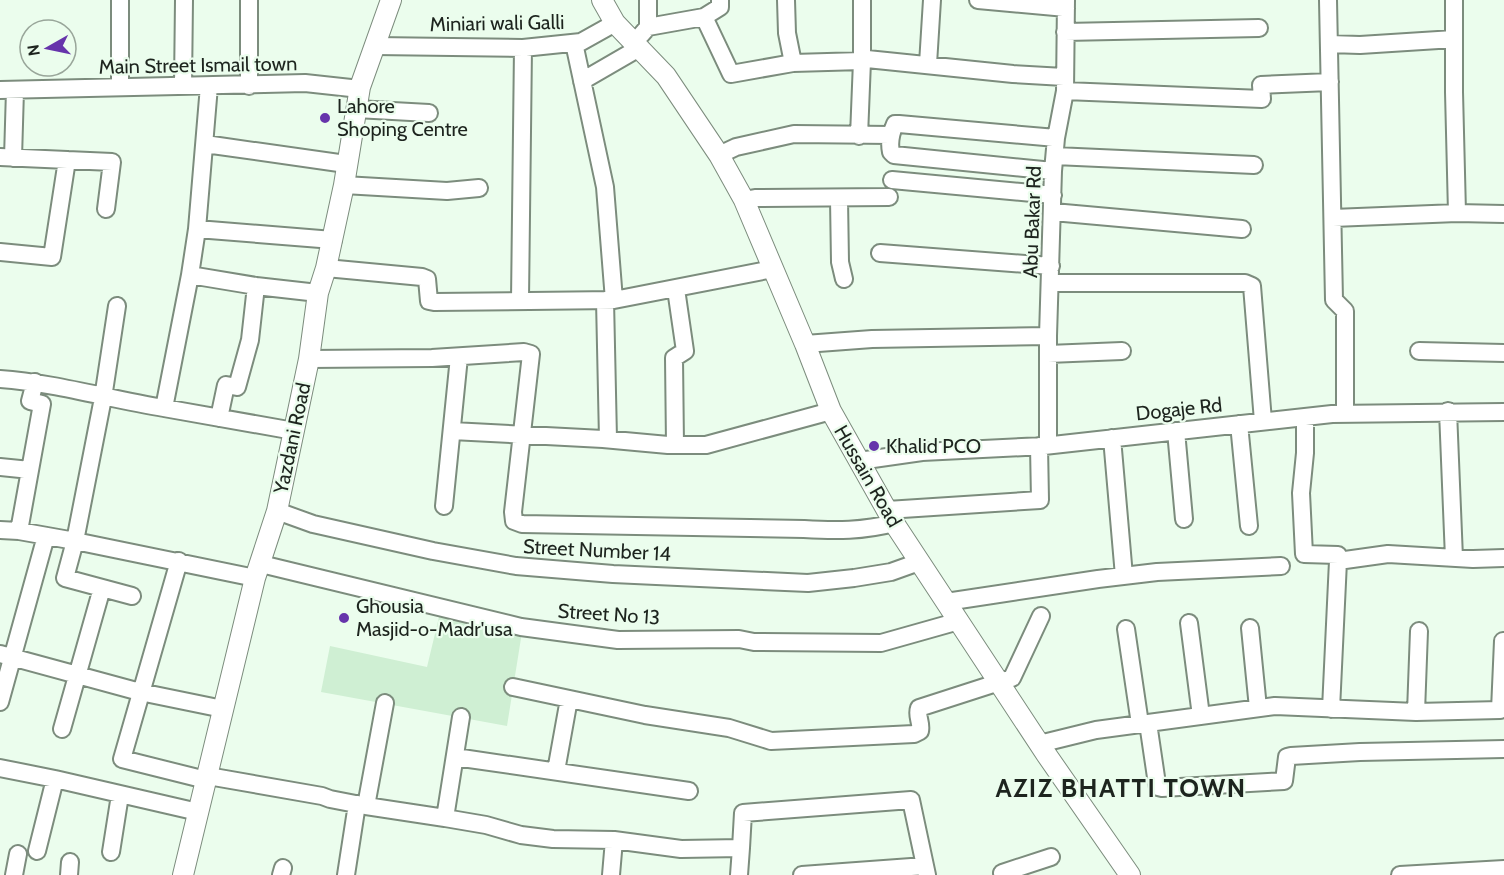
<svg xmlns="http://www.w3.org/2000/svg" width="1504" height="875" viewBox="0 0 1504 875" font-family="Cabin,sans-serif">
<rect width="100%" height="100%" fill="#ebfded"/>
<path fill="#cfefd3" d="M 439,617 L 522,632 L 507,726 L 321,692 L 330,646 L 427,667 Z"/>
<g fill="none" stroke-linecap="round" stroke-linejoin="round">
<defs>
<path id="minor" d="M 249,0 L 249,86
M 786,0 L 787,33 L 793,63 L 862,61 L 867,59 L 1013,74 L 1064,77
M 978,0 L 1066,8
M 1328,0 L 1334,300 L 1345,311 L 1345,414
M 1454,0 L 1454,92 L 1457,213 L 1504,214
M 704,17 L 731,74 L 793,63
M 648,27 L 704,17 L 720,7 L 720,0
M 1065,32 L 1259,28
M 641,35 L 648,27 L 648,0
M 574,43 L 605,187 L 614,300
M 1329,44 L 1360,45 L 1454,39
M 375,46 L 523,48 L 581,42 L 615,23
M 928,64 L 932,0
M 582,81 L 639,48
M 183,86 L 184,0
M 209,86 L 197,229 L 190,275 L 256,286 L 318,293
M 120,87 L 120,0
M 0,90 L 305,83 L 360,89
M 1065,91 L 1262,99 L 1261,85 L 1330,82
M 356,109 L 429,113
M 859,136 L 862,61 L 862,0
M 205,144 L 346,164
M 719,155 L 736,147 L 794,134 L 891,135
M 1055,156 L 1254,165
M 0,157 L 112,162 L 106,209
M 13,158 L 15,90
M 1053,171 L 894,155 L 891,152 C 889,143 891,133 895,124 L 899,124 L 1056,138
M 892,180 L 1053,195
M 344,185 L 447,191 L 479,188
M 839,199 L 840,262 L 844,279
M 744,200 L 755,198 L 889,197
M 1053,212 L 1242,229
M 1333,218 L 1457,213
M 197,229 L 333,240
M 0,252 L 52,257 L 67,160
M 880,253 L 1051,266
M 326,268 L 422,277 L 427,279 L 429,301 L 434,302 L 614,300 L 773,269
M 190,275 L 164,408 L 294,431
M 1051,283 L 1245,283 L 1252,286 L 1263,421
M 520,300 L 523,48
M 605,300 L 608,439
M 805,344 L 872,339 L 1048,336
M 1419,351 L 1504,353
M 1048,354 L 1122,351
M 309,359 L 432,358 L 524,352 L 531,354 L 513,512 L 514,521 L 522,524 L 804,529 C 836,531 863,531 894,523
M 0,379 C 55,383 109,399 164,408
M 1448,411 L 1454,558
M 1305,417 L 1305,453 L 1301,493 L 1304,554 L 1338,555 L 1338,561 L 1331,709
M 219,418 L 226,385 L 237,387 L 250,340 L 256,286
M 1239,424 L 1249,526
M 452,431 L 603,439 L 668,445 L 706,445 L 831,411
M 1176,431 L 1184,519
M 1112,438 L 1124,576
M 675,445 L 674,358 L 685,351 L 676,289
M 1048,445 L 1048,336 L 1053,171 L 1056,138 L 1065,91 L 1066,0
M 859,461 L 922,452 L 1044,446 L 1332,414 L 1504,412
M 0,467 L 30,470
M 444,506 L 459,357
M 887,510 L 1040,500 L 1039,446
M 277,511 L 313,524 L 433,551 L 516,566 L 613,574 L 808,583 L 854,578 L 891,572 L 919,562
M 0,530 L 19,531 L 75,541 L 103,398 L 117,306
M 19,531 L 42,404 L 30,401 L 35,382
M 179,561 L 122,759 L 206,780
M 1338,561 L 1388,554 L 1473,559 L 1504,558
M 261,564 L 521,627 L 618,640 L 739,639 L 754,642 L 881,643 L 959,621
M 132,596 L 65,578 L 75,541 L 255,578
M 946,602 L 1098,579 L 1157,572 L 1281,566
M 1189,623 L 1201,716
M 1250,628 L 1258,708
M 1126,629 L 1140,724
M 0,654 L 140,692 L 223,709
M 513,687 L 645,715 L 729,728 L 771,741 L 914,734 L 920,731 C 922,723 916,716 919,708 L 1012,678 L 1041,616
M 0,702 L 46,536
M 1416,712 L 1419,631
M 1148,723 L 1157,784 L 1158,787 L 1162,788 L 1284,781 L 1287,757 L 1291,756 L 1360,752 L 1504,749
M 62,729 L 102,588
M 1039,744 L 1096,730 L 1275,706 L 1416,712 L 1500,710 L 1503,641
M 455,757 L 689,791
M 0,768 L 55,779 L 198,812
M 556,771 L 569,699
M 208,776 L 322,796 L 330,799 L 366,806 L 385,703
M 366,806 L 445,818 L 461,717
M 445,818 L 486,825 L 521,835 L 553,839 L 614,840 L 681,849 L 741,848 L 739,875
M 741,848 L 743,813 L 911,800 L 927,875
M 37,851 L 55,779
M 111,852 L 120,795
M 1002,873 L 1051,857
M 14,875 L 18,854
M 69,875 L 70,862
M 281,875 L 283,868
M 346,875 L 357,804
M 611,875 L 614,840
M 802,875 L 925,866
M 1400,875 L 1504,869"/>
<path id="tertiary" d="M 602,0 L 615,23 L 666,76 L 719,155 L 744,200 L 805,344 L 831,411 L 894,523 L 1046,754 L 1130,875
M 183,875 L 255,578 L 277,511 L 309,359 L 318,293 L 326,268 L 344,185 L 360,87 L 391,0"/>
</defs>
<use href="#minor" stroke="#7c8c7d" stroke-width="20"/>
<use href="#tertiary" stroke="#7c8c7d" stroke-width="22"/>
<use href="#minor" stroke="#fff" stroke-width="16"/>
<use href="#tertiary" stroke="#fff" stroke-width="20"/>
</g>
<g fill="#6634ab" stroke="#ebfded" stroke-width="2">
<circle cx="325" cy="118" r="6"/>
<circle cx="874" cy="446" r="6"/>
<circle cx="344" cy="618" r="6"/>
</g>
<g text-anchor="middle" stroke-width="4.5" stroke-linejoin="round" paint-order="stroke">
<g font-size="20" fill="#1d241e" stroke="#ebfded">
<text transform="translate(497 23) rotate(-1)" y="7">Miniari wali Galli</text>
<text transform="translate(198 65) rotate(-1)" y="7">Main Street Ismail town</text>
<text transform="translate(1032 222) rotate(-88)" y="7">Abu Bakar Rd</text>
<text transform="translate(1179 409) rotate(-6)" y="7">Dogaje Rd</text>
<text transform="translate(292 438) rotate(-78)" y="7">Yazdani Road</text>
<text transform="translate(868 476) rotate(60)" y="7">Hussain Road</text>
<text transform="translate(597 550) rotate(3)" y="7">Street Number 14</text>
<text transform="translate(609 614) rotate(4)" y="7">Street No 13</text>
</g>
<g font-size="20" fill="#1d241e" stroke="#ebfded" text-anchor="start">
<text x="337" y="113">Lahore<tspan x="337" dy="23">Shoping Centre</tspan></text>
<text x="886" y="453">Khalid PCO</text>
<text x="356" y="613">Ghousia<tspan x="356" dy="23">Masjid-o-Madr'usa</tspan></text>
</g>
<g font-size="26" font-weight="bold" letter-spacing="1.5" fill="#1d241e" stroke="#ebfded">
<text x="1121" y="797">AZIZ BHATTI TOWN</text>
</g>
</g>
<g transform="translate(48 48) rotate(261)"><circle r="28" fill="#ebfded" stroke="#99a69a" stroke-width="1.5"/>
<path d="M0-4.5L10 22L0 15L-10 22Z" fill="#6634ab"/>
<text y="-9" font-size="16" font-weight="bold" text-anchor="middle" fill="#1d241e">N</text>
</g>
</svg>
